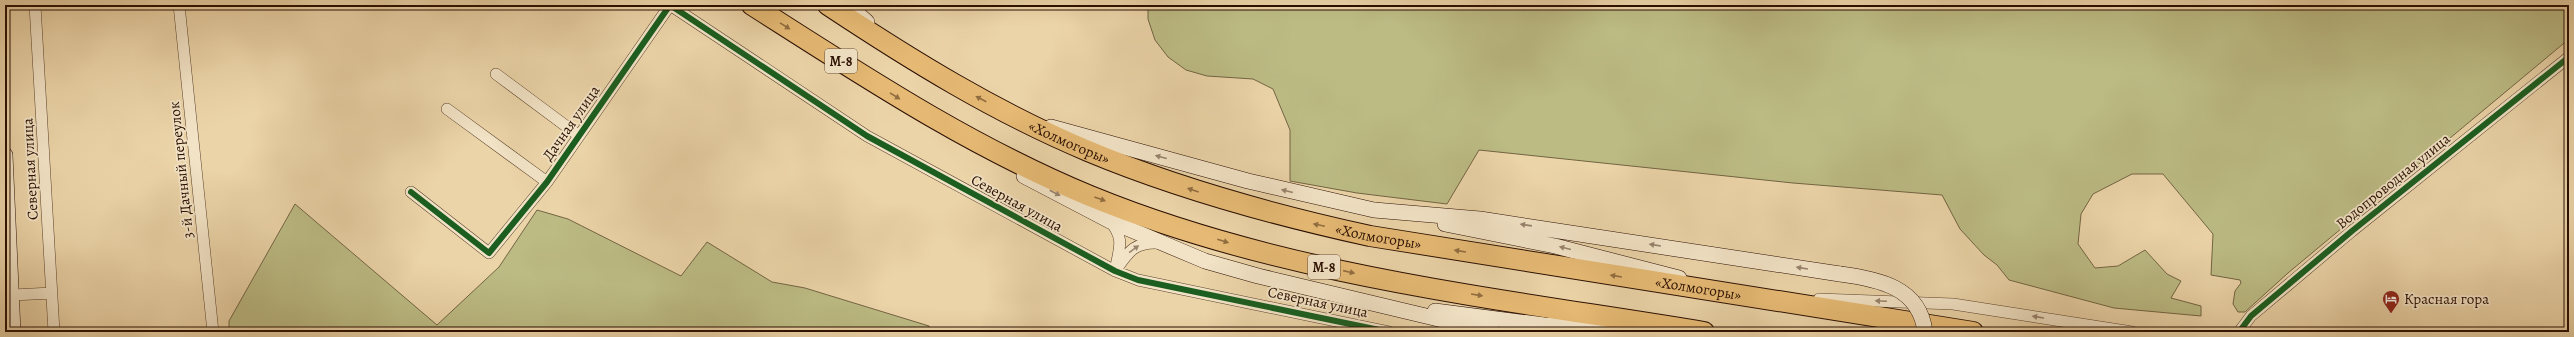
<svg xmlns="http://www.w3.org/2000/svg" width="2574" height="337" viewBox="0 0 2574 337" font-family="Alegreya,serif">
<rect width="100%" height="100%" fill="#ebd4a8"/>
<filter id="stains"><feTurbulence type="fractalNoise" baseFrequency=".005" numOctaves="4"/><feColorMatrix values="0 0 0 0 .2 0 0 0 0 .09 0 0 0 0 .02 0 0 0 .5 -.17"/></filter>
<radialGradient id="worn" r=".72"><stop offset=".6" stop-color="#630" stop-opacity="0"/><stop offset="1" stop-color="#630" stop-opacity=".3"/></radialGradient>
<path fill="#bcbb84" stroke="#736442" d="M 1148,5 L 2569,5 L 2569,39 L 2288,273 L 2245,312 L 2238,312 L 2233,304 L 2235,291 L 2241,283 L 2240,280 L 2211,275 L 2213,234 L 2163,174 L 2132,174 L 2093,194 L 2081,214 L 2078,244 L 2095,268 L 2118,266 L 2145,250 L 2167,274 L 2181,281 L 2171,298 L 2201,306 L 2201,316 L 2114,308 L 2009,280 L 1997,265 L 1984,255 L 1960,229 L 1942,195 L 1793,183 L 1479,150 L 1447,204 L 1357,193 L 1290,181 L 1290,130 L 1273,89 L 1253,79 L 1207,76 L 1186,70 L 1168,57 L 1155,40 L 1148,19 Z
M 295,204 L 437,325 L 499,267 L 537,210 L 568,219 L 681,276 L 707,242 L 772,282 L 805,288 L 929,326 L 933,332 L 229,332 L 229,321 Z"/>
<g fill="none" stroke-linecap="round" stroke-linejoin="round">
<defs>
<path id="street" d="M 35,5 L 54,332
M 179,5 L 213,332
M 670,5 L 867,136 L 1115,271 L 1138,280 L 1389,332
M 496,74 L 578,135
M 447,109 L 547,182
M 411,192 L 489,253 L 547,182 L 670,5
M 1110,221 C 1124,238 1120,246 1116,266
M 1115,271 C 1128,253 1133,242 1158,243
M 13,295 L 52,293
M 1819,299 L 1953,304 L 2132,332
M 2239,332 L 2251,316 L 2352,231 L 2569,57"/>
<path id="secondary" d="M 848,5 L 867,22
M 1051,127 L 1248,181 L 1374,210 L 1480,219 L 1840,274
M 5,155 L 13,332
M 1024,176 L 1110,221 L 1205,261 L 1258,276 L 1493,332
M 1445,224 L 1555,246 L 1679,278
M 1435,311 L 1544,325 L 1650,332"/>
<g id="highway">
<path d="M 752,5 C 862,75 969,146 1090,196 C 1285,276 1498,298 1704,332"/>
<path id="s1" d="M 828,5 C 911,60 995,112 1088,151 C 1179,189 1274,215 1370,236 L 1973,332"/>
</g>
</defs>
<use href="#street" stroke="#5a402a" stroke-width="12"/>
<use href="#secondary" stroke="#2a0e00" stroke-width="16"/>
<use href="#highway" stroke="#2a0e00" stroke-width="22"/>
<use href="#street" stroke="#f2e3c6" stroke-width="11"/>
<use href="#secondary" stroke="#f2e3c6" stroke-width="15"/>
<use href="#highway" stroke="#e6ba74" stroke-width="20"/>
<defs>
<path id="secondary-bridge" d="M 1840,274 C 1878,279 1920,287 1925,332"/>
</defs>
<use href="#secondary-bridge" stroke="#2a0e00" stroke-width="16" stroke-linecap="butt"/>
<use href="#secondary-bridge" stroke="#f2e3c6" stroke-width="15"/>
<defs>
<path id="cycleway" d="M 670,5 L 867,136 L 1115,271 L 1138,280 L 1389,332
M 411,192 L 489,253 L 547,182 L 670,5
M 2239,332 L 2251,316 L 2352,231 L 2569,57"/>
</defs>
<use href="#cycleway" stroke="#f2e3c6" stroke-width="8"/>
<use href="#cycleway" stroke="#1b5e20" stroke-width="6"/>
</g>
<defs><path id="oneway-solid" d="M-6-.8H1V-3.2L6.5 0L1 3.2V.8H-6Z"/></defs>
<g fill="#916d40">
<use href="#oneway-solid" transform="translate(785 26) rotate(32)"/>
<use href="#oneway-solid" transform="translate(895 96) rotate(32)"/>
<use href="#oneway-solid" transform="translate(981 99) rotate(-152)"/>
<use href="#oneway-solid" transform="translate(1193 190) rotate(-161)"/>
<use href="#oneway-solid" transform="translate(1100 199) rotate(20)"/>
<use href="#oneway-solid" transform="translate(1319 225) rotate(-168)"/>
<use href="#oneway-solid" transform="translate(1223 241) rotate(17)"/>
<use href="#oneway-solid" transform="translate(1460 251) rotate(-171)"/>
<use href="#oneway-solid" transform="translate(1349 272) rotate(13)"/>
<use href="#oneway-solid" transform="translate(1616 276) rotate(-171)"/>
<use href="#oneway-solid" transform="translate(1477 295) rotate(9)"/>
</g>
<g fill="#98836d">
<use href="#oneway-solid" transform="translate(1161 157) rotate(-165)"/>
<use href="#oneway-solid" transform="translate(1287 191) rotate(-166)"/>
<use href="#oneway-solid" transform="translate(1055 193) rotate(28)"/>
<use href="#oneway-solid" transform="translate(1526 225) rotate(-172)"/>
<use href="#oneway-solid" transform="translate(1655 245) rotate(-171)"/>
<use href="#oneway-solid" transform="translate(1565 248) rotate(-166)"/>
<use href="#oneway-solid" transform="translate(1134 249) rotate(-36)"/>
<use href="#oneway-solid" transform="translate(1802 268) rotate(-171)"/>
<use href="#oneway-solid" transform="translate(1881 301) rotate(-178)"/>
<use href="#oneway-solid" transform="translate(2038 317) rotate(-171)"/>
</g>
<defs>
<symbol id="hotel-pin" viewBox="-11 -11 22 30"><path d="M0 17L-7.5 6A9.5 9.5 0 1 1 7.5 6Z" fill="#8f2418" stroke="#f2e3c6"/><path d="M-6-4.5h1.5V1H6V5H4.5V3h-9V5H-6ZM-4 0a1.8 1.8 0 1 1 3.6 0ZM.5 0V-2.5h3Q6-2.5 6 0Z" fill="#fff"/></symbol>
</defs>
<g fill-rule="evenodd">
<use href="#hotel-pin" x="2381" y="289" width="20" height="27"/>
</g>
<g text-anchor="middle" stroke-width="3.5" stroke-linejoin="round" paint-order="stroke">
<g fill="#f2e3c6" stroke="#664e3b" stroke-width="1">
<rect x="825" y="49" width="32" height="24" rx="3"/>
<rect x="1308" y="255" width="32" height="24" rx="3"/>
</g>
<g font-size="14" font-weight="bold" fill="#2a0e00">
<text x="841" y="66">М-8</text>
<text x="1324" y="272">М-8</text>
</g>
<g font-size="15" fill="#2a0e00" stroke="#f2e3c6">
<text transform="translate(571 123) rotate(-55)" y="5">Дачная улица</text>
<text dy="5" stroke="none"><textPath href="#s1" startOffset="278">«Холмогоры»</textPath></text>
<text transform="translate(30 169) rotate(-93)" y="5">Северная улица</text>
<text transform="translate(181 170) rotate(-96)" y="5">3-й Дачный переулок</text>
<text transform="translate(2393 181) rotate(-39)" y="5">Водопроводная улица</text>
<text transform="translate(1017 203) rotate(29)" y="5">Северная улица</text>
<text dy="5" stroke="none"><textPath href="#s1" startOffset="602">«Холмогоры»</textPath></text>
<text dy="5" stroke="none"><textPath href="#s1" startOffset="926">«Холмогоры»</textPath></text>
<text transform="translate(1318 302) rotate(12)" y="5">Северная улица</text>
</g>
<g font-size="15" fill="#2a0e00" stroke="#f2e3c6" text-anchor="start">
<text x="2404" y="304">Красная гора</text>
</g>
</g>
<rect width="2574" height="337" fill="none" stroke="#ebd4a8" stroke-width="20"/>
<rect x="6" y="6" width="2562" height="325" fill="none" stroke="#2a0e00" stroke-width="2"/>
<rect x="10" y="10" width="2554" height="317" fill="none" stroke="#2a0e00"/>
<rect width="100%" height="100%" filter="url(#stains)"/>
<rect width="100%" height="100%" fill="url(#worn)"/>
</svg>
